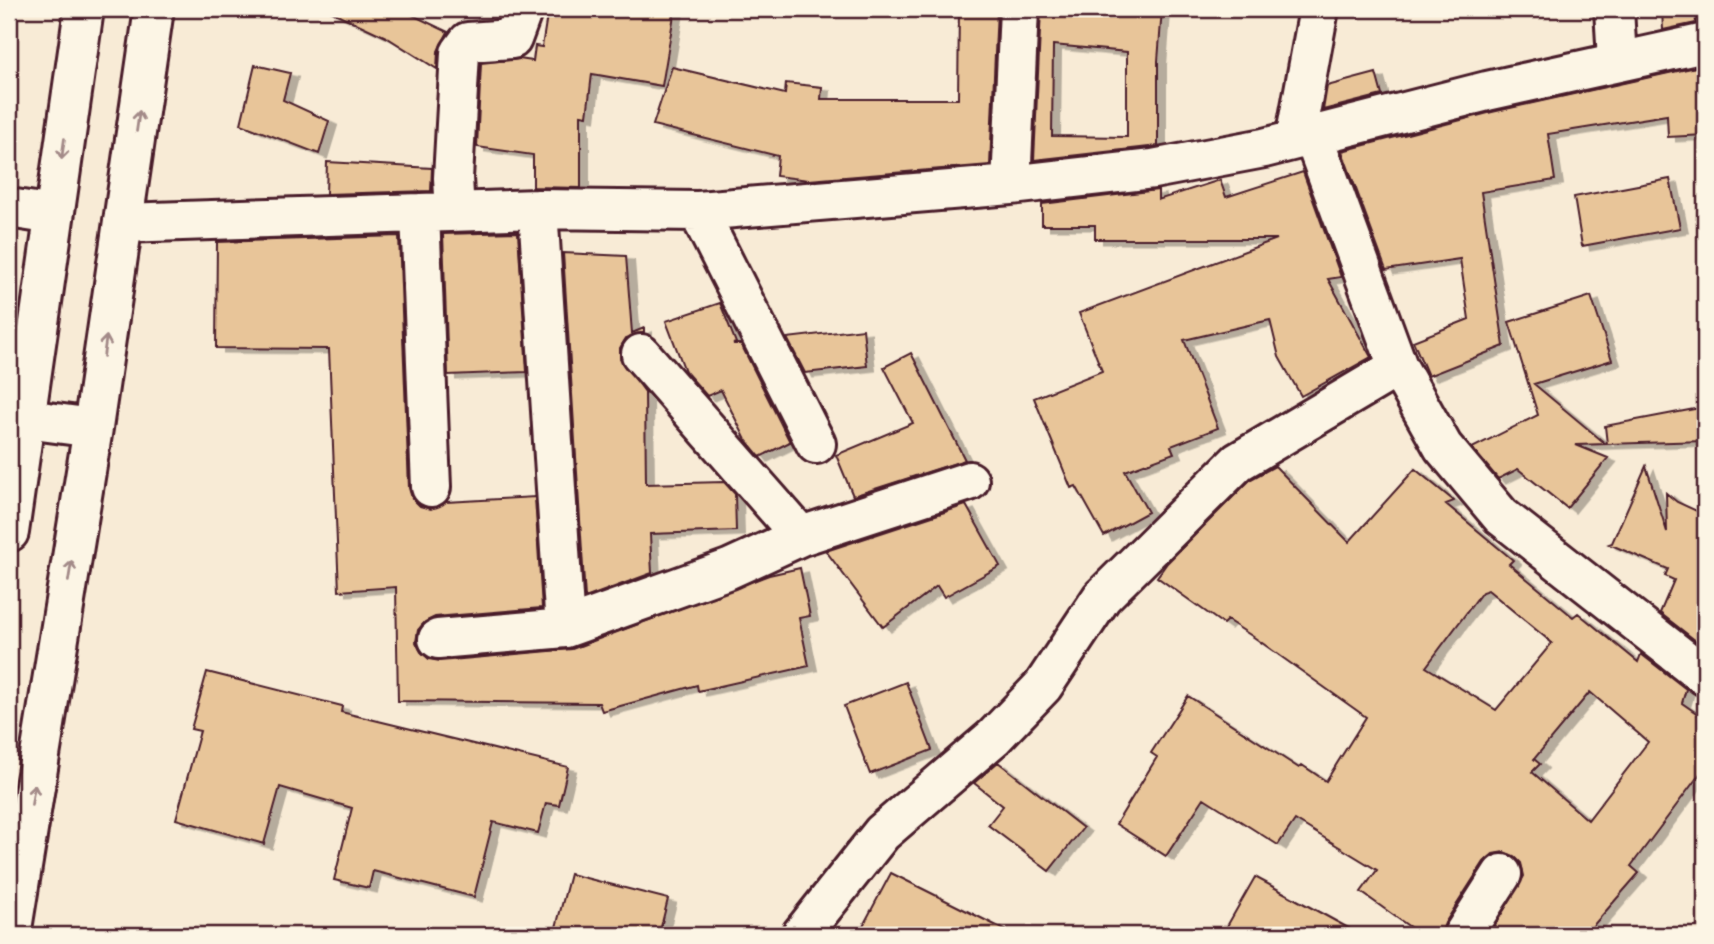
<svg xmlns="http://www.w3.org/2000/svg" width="1714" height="944" viewBox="0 0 1714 944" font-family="Itim,sans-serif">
<defs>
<filter id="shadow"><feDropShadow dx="8" dy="4.5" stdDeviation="0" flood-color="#0004"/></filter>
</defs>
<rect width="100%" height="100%" fill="#f8ebd6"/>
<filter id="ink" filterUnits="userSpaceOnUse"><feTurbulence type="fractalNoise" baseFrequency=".0143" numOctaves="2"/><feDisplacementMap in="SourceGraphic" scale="14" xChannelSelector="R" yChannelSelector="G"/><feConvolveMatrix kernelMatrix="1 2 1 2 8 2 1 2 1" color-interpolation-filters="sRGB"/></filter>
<g filter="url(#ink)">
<path fill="#e8c599" stroke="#4a1f2b" stroke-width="2" fill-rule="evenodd" filter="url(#shadow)" d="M 326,9 L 400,9 L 448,32 L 438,51 L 437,69 L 386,37 Z
M 548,9 L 675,9 L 662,86 L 592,74 L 587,116 L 581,115 L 581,188 L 533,187 L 533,155 L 477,147 L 481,63 L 519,59 L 533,61 L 535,46 L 542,47 Z
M 959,9 L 997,9 L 990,165 L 809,180 L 776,176 L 778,156 L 653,125 L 672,67 L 785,94 L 786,83 L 822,87 L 821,99 L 958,99 Z
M 1041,9 L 1162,9 L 1158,61 L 1158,146 L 1034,160 ZM 1053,45 L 1127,52 L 1127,137 L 1052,136 Z
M 1662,9 L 1695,9 L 1696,23 L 1663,30 Z
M 255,65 L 290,73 L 283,100 L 329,121 L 319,154 L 241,124 Z
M 1705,65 L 1705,135 L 1668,137 L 1667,115 L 1548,134 L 1555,180 L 1481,192 L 1504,346 L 1428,376 L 1413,341 L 1469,319 L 1460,259 L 1386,270 L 1342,151 L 1492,112 Z
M 1376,73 L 1382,95 L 1323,110 L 1327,86 Z
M 327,162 L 432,168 L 431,191 L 326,194 Z
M 1303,172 L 1341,277 L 1328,279 L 1371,357 L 1301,396 L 1279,357 L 1270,320 L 1184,340 L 1218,428 L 1171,446 L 1174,453 L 1125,471 L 1148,512 L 1104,536 L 1076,486 L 1071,488 L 1034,398 L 1102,371 L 1079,313 L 1277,239 L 1095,239 L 1095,225 L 1042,225 L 1042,204 L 1158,190 L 1158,200 L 1220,180 L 1226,197 Z
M 1670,179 L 1680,228 L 1582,246 L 1574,197 Z
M 518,232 L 527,372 L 448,375 L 443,234 Z
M 399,236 L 409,488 L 412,498 L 420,506 L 431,509 L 446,502 L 535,497 L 542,608 L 435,617 L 425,622 L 418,630 L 416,642 L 421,652 L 429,659 L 440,661 L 572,649 L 769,575 L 800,568 L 810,616 L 799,618 L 809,666 L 698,691 L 697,685 L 602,711 L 599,703 L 398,701 L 396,587 L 339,591 L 329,349 L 216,348 L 217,242 Z
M 563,253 L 626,256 L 632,333 L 644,328 L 644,333 L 626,338 L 620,348 L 620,358 L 645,392 L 646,484 L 724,482 L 735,494 L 736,531 L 650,534 L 652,573 L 585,598 Z
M 1591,296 L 1612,360 L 1534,384 L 1606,444 L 1576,445 L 1608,458 L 1567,508 L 1518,469 L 1498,479 L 1472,448 L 1538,415 L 1509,322 Z
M 720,303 L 736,343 L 733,344 L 741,344 L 790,442 L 760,457 L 746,440 L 721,390 L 707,396 L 685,371 L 666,321 Z
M 863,329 L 867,366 L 805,373 L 787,338 Z
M 911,353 L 965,460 L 853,496 L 836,455 L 913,423 L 884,367 Z
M 1705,407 L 1705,441 L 1607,444 L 1605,426 Z
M 1275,466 L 1349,542 L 1415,469 L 1454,501 L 1446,504 L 1513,560 L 1509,564 L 1573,617 L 1578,613 L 1638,662 L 1641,654 L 1686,689 L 1682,703 L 1705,719 L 1705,767 L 1631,866 L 1639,873 L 1585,935 L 1489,935 L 1524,876 L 1521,863 L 1514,856 L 1504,852 L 1493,854 L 1484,862 L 1445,923 L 1441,935 L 1421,935 L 1361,892 L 1377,870 L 1295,820 L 1278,845 L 1204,798 L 1166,856 L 1116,824 L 1157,757 L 1151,753 L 1188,696 L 1299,768 L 1302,765 L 1326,781 L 1366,717 L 1255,638 L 1227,620 L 1223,624 L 1157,577 L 1167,563 L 1251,479 ZM 1488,590 L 1552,643 L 1496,710 L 1426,667 L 1482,592 ZM 1590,692 L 1648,742 L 1588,820 L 1532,772 L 1540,764 L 1534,759 Z
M 1646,466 L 1667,532 L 1666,493 L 1677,502 L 1703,514 L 1705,509 L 1705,627 L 1700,644 L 1660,613 L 1674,580 L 1665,576 L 1668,569 L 1609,544 L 1612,543 Z
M 966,505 L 1000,566 L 944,597 L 937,586 L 883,627 L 826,551 Z
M 207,672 L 342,706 L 341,712 L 568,767 L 559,805 L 546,803 L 538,833 L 493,822 L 474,897 L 373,871 L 369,888 L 334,880 L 352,808 L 280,787 L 264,844 L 176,819 L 200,731 L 191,729 Z
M 906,682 L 932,750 L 870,774 L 844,706 Z
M 998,762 L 1083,828 L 1049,871 L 988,825 L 1003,806 L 974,783 Z
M 891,873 L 1015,935 L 858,935 Z
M 570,874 L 668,899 L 659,935 L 554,935 Z
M 1255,877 L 1361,935 L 1222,935 Z"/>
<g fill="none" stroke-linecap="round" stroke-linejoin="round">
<defs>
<path id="street" d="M 1614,9 L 1617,60
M 1313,136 L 1398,367 L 1443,447 L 1501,516 L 1705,676
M 1295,140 L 1319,9
M 1011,185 L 1019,9
M 9,208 L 54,215
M 538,209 L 565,628
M 698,211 L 816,444
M 455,212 L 453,178 L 460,53 L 468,42 L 512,39 L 523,9
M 420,213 L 431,487
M 123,223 L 538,209 L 698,211 L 1011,185 L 1153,169 L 1264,148 L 1487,91 L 1705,43
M 641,354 L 801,536
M 438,639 L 565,628 L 729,569 L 801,536 L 969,481
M 801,935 L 882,833 L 994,737 L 1043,686 L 1102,597 L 1238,462 L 1398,367
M 1463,935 L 1502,874"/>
<path id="secondary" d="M 26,419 L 93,428
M 9,532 L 84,9
M 11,935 L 93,428 L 154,9"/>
</defs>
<use href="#street" stroke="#4a1f2b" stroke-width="44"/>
<use href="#secondary" stroke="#4a1f2b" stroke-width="44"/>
<use href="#street" stroke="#fcf5e5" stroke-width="38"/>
<use href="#secondary" stroke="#fcf5e5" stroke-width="38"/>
</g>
<defs><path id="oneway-shaft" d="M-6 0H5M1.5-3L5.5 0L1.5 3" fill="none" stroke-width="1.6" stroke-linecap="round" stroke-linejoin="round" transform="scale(1.75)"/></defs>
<g stroke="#a38a88">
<use href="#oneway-shaft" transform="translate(138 121) rotate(-82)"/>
<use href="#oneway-shaft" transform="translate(63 149) rotate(98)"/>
<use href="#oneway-shaft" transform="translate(105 346) rotate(-82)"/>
<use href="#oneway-shaft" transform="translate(70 571) rotate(-81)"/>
<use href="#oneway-shaft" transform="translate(33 795) rotate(-81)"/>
</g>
</g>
<rect width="1714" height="944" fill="none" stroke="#fcf5e5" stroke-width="35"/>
<rect x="18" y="18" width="1679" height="909" fill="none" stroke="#4a1f2b" stroke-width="2.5" filter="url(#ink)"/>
</svg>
